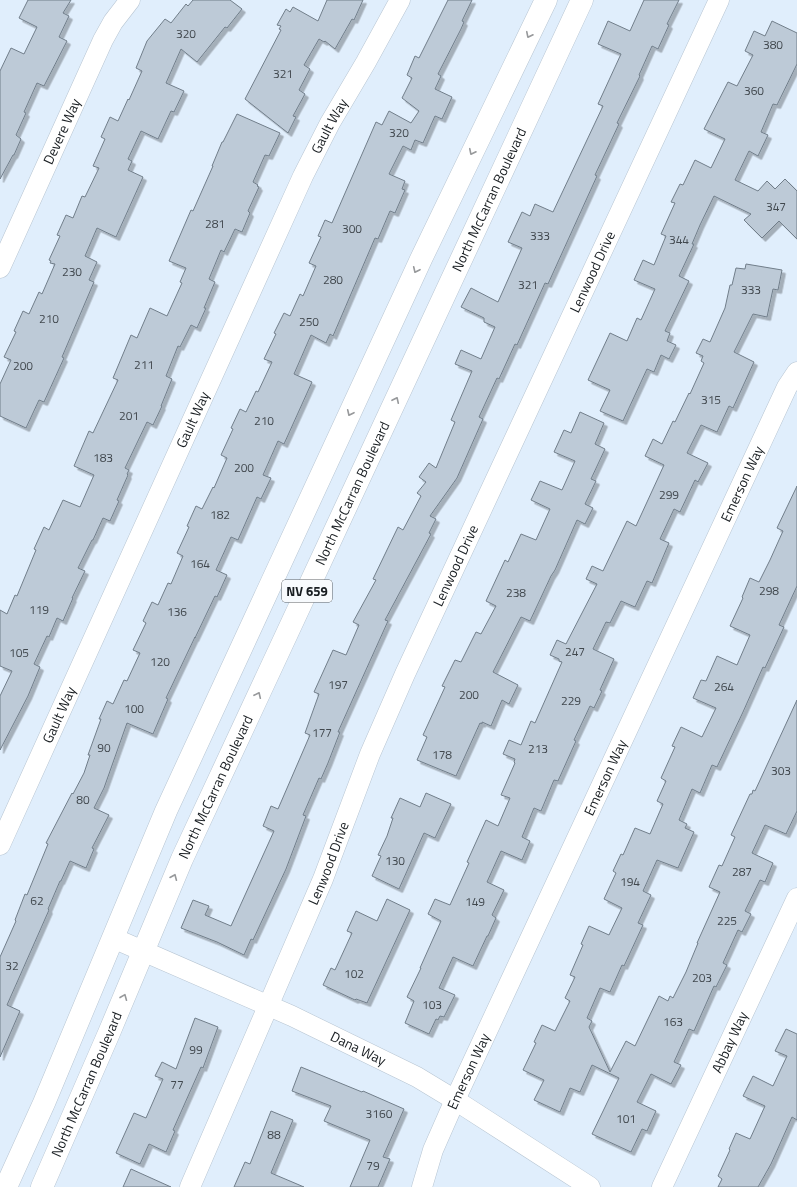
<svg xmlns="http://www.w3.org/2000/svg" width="797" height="1187" viewBox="0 0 797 1187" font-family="'Titillium Web',sans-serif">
<defs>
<filter id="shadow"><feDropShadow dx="3.5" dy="3.5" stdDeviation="0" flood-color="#0004"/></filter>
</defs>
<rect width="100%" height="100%" fill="#e0eefc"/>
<path fill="#bdcad7" stroke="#717e8a" filter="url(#shadow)" d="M 28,0 L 71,0 L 63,13 L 69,16 L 59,37 L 67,41 L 44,86 L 37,83 L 24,112 L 26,113 L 16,135 L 21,139 L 14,155 L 13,155 L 0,179 L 0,71 L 11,48 L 24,54 L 37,27 L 19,18 Z
M 193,0 L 230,0 L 242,9 L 227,28 L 225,27 L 197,62 L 181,49 L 166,83 L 184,91 L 174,112 L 171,111 L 158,139 L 141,131 L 128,159 L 132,161 L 128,170 L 143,177 L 116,237 L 97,228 L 85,256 L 97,262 L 89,280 L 94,282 L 62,357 L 64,358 L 44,402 L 39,400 L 26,428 L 0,416 L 0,384 L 11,360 L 4,357 L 16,332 L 14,331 L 23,311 L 29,314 L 39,292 L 42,294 L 55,264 L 50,263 L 51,261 L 49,260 L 60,236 L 57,235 L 66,215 L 73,218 L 82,196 L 85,197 L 99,168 L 93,166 L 105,139 L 101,137 L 110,117 L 118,121 L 128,99 L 129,100 L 142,71 L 136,68 L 147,41 L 165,19 L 171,23 L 186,4 L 188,6 Z
M 327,0 L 363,0 L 354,20 L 352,19 L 335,49 L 325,41 L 324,42 L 319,39 L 304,65 L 310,69 L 299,90 L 305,94 L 293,116 L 296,117 L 288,133 L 245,99 L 281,30 L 279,29 L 281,26 L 277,25 L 286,9 L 290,12 L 293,7 L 318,21 Z
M 448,0 L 472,0 L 462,21 L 464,22 L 461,29 L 438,74 L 441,76 L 435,89 L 452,97 L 442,119 L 435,116 L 423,143 L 415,140 L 411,150 L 403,146 L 389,174 L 405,181 L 402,189 L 405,190 L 395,213 L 390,211 L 378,239 L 375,238 L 333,336 L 330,334 L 326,343 L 311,335 L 294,374 L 312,382 L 284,444 L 278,441 L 263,475 L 271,478 L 261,499 L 257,497 L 238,540 L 231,537 L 216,570 L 227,575 L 217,597 L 215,596 L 195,638 L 195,637 L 166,698 L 168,699 L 153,734 L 127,723 L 104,788 L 94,808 L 109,815 L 92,848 L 94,849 L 86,868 L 70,861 L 61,881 L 60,881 L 48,909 L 49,910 L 7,1005 L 20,1011 L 0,1057 L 0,957 L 16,921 L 15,920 L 25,894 L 27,895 L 48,844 L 46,843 L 72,793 L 73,794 L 84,773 L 90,755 L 88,755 L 101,719 L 99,719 L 107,701 L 113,704 L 124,680 L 127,681 L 140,653 L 133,650 L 146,623 L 143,621 L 152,602 L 158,605 L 168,583 L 171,584 L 183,556 L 177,553 L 189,527 L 187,526 L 196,506 L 202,509 L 213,487 L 214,488 L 227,458 L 221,455 L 233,429 L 231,428 L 240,409 L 246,412 L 256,391 L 258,392 L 272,362 L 264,359 L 276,334 L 274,333 L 284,313 L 290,316 L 300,294 L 303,296 L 316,266 L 309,263 L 321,237 L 318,236 L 325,220 L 332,223 L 376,122 L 382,125 L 389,111 L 411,123 L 419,111 L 402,98 L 412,78 L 407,75 L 415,56 L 419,58 Z
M 644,0 L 679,0 L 667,24 L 669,25 L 658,49 L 652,46 L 639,75 L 640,76 L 617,123 L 619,124 L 595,175 L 597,176 L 548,284 L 545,283 L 517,345 L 515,344 L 499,379 L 497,378 L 479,417 L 483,419 L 457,478 L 430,516 L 436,519 L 429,533 L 431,534 L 385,620 L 388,621 L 338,732 L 340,732 L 328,763 L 321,779 L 319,778 L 303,815 L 306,816 L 286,869 L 253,940 L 251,939 L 244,955 L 217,942 L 181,928 L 193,900 L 209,906 L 205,915 L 231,926 L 274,831 L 263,826 L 271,806 L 278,809 L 310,735 L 305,733 L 319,694 L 314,692 L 333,650 L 346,655 L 359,625 L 353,622 L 376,580 L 373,579 L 398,527 L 403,530 L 421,496 L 417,493 L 426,482 L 419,477 L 429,463 L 436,468 L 455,422 L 451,420 L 472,371 L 455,364 L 461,350 L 481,359 L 495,327 L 484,322 L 484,318 L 461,307 L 471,288 L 498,302 L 522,248 L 508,242 L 522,212 L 530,216 L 535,204 L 553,212 L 603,106 L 598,104 L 621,54 L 598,44 L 608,21 L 630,31 Z
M 772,21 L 797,33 L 797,64 L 777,105 L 773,104 L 761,132 L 768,135 L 758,156 L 749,151 L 735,180 L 758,191 L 767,181 L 775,189 L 785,179 L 797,191 L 797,239 L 779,221 L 762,238 L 744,220 L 751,214 L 714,196 L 700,225 L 692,244 L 694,244 L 679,276 L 689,281 L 665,331 L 670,333 L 667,341 L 676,345 L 669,359 L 661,355 L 654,372 L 647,369 L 623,421 L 600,411 L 610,390 L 588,380 L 610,333 L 627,341 L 637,318 L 641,320 L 655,289 L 634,280 L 643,260 L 654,265 L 666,236 L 661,234 L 675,203 L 671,202 L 680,184 L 683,185 L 695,160 L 711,168 L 725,139 L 704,129 L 728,82 L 737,86 L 753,55 L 745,51 L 754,31 L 765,36 Z
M 237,114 L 280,133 L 269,156 L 265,155 L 253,182 L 258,185 L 257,186 L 259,187 L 248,211 L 250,213 L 242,232 L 235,229 L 224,252 L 221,250 L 209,279 L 215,282 L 204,308 L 206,308 L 197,328 L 191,325 L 180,347 L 178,346 L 166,376 L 172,379 L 161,406 L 162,406 L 153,425 L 147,422 L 125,468 L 129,470 L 127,474 L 128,475 L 117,500 L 119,501 L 110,521 L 103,518 L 93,540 L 92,540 L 78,568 L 85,571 L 72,598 L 73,598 L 63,621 L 57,618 L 49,637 L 47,636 L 34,664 L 40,667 L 28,696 L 0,750 L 0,696 L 12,671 L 0,666 L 0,610 L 7,614 L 15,595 L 17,596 L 36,550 L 34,549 L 44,527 L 49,530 L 63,500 L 80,507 L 94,475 L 74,466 L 89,431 L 93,433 L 118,380 L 113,378 L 131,335 L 137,338 L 150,308 L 167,316 L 182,283 L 180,282 L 186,268 L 169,261 L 191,210 L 193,211 L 213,166 L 212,166 L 222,142 L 223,142 Z
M 746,264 L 782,270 L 778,290 L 773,289 L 767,317 L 753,314 L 734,352 L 754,362 L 733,408 L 729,406 L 717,432 L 701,425 L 687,453 L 708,463 L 698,482 L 695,480 L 680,512 L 674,509 L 660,539 L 669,543 L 652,583 L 647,581 L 635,607 L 621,601 L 610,623 L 606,622 L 593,649 L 614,659 L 600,690 L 602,691 L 594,708 L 590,706 L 574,740 L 576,741 L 558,781 L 554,780 L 541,811 L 534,808 L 522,837 L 530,841 L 522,860 L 501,851 L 487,882 L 504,890 L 492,915 L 496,918 L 488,936 L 487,936 L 473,966 L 453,957 L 439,988 L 455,995 L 444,1017 L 440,1016 L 438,1020 L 436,1019 L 429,1034 L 405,1023 L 414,1001 L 407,997 L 421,968 L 420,968 L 441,921 L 428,914 L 435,899 L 450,905 L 469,863 L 467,862 L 486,820 L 498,826 L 510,798 L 501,795 L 515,763 L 514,762 L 515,759 L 503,754 L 509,740 L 521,745 L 531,721 L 535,723 L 562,662 L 559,661 L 559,659 L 550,655 L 557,640 L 566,644 L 597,584 L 586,579 L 592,566 L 603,571 L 627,521 L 636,526 L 664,465 L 645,456 L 653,439 L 662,444 L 673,421 L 675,422 L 689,393 L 690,394 L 704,363 L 701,361 L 703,356 L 696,353 L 703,339 L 710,342 L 725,308 L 730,285 L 732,285 L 736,268 L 745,269 Z
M 580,412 L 604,423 L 595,444 L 605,449 L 591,479 L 596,481 L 585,504 L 593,508 L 585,524 L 577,520 L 555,570 L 551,576 L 530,621 L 521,617 L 493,672 L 518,685 L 509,704 L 502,700 L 491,726 L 482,722 L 482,724 L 480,723 L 456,776 L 417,760 L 427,737 L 423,735 L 445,687 L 442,686 L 455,660 L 461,662 L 476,632 L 481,634 L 496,606 L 486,601 L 505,560 L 508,562 L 521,534 L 536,540 L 550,509 L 531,500 L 540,481 L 562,490 L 575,461 L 554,452 L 564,430 L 571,433 Z
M 797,486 L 797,586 L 779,625 L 784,627 L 765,668 L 763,667 L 743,712 L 717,767 L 712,765 L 700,793 L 692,789 L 679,820 L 687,824 L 685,828 L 694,832 L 678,868 L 657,860 L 643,891 L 651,895 L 638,923 L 643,925 L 624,966 L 622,965 L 610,992 L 600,988 L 587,1018 L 592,1021 L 589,1027 L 610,1072 L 626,1041 L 635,1046 L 659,996 L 668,1001 L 670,996 L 673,998 L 686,972 L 698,943 L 697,943 L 720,892 L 709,887 L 719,865 L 722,866 L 735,837 L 731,835 L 750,794 L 752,794 L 753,790 L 755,791 L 797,700 L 797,811 L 786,834 L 765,825 L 752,853 L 773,863 L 765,882 L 760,880 L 745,911 L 751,914 L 742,932 L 738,930 L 723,963 L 727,965 L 716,987 L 714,986 L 694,1031 L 689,1029 L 674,1062 L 681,1065 L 671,1084 L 651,1074 L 637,1102 L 656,1111 L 647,1131 L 642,1129 L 631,1152 L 592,1134 L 619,1078 L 592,1065 L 580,1092 L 570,1088 L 560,1112 L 534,1100 L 544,1080 L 523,1070 L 536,1043 L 534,1042 L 542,1025 L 555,1031 L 570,1001 L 565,998 L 575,977 L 570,975 L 583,945 L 581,944 L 589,926 L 609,935 L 622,908 L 604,899 L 616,873 L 613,871 L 621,854 L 623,855 L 635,828 L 650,834 L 663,804 L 657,801 L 666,781 L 661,778 L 675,747 L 672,746 L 681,727 L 702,737 L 716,708 L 693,698 L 701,680 L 706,681 L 717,656 L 737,665 L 750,635 L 730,626 L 743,598 L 742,597 L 750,578 L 759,582 L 770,560 L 783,531 L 777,528 Z
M 426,793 L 451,804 L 435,838 L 424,833 L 399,889 L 372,876 L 381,856 L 378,855 L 387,836 L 393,818 L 391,818 L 400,798 L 420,807 Z
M 387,899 L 410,910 L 367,1003 L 356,999 L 355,1000 L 323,985 L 331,968 L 335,970 L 352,933 L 347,931 L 356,911 L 377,921 Z
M 195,1018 L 218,1027 L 203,1068 L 201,1067 L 173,1130 L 175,1131 L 166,1152 L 149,1144 L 140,1164 L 116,1153 L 134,1113 L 146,1118 L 163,1079 L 155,1076 L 162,1062 L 176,1069 Z
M 786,1029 L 797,1034 L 797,1120 L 792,1117 L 771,1164 L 758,1187 L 718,1187 L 722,1179 L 718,1176 L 730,1150 L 729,1149 L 736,1133 L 750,1139 L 765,1106 L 743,1096 L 753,1076 L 773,1086 L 787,1056 L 775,1051 Z
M 301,1067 L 362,1092 L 363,1091 L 404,1109 L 383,1157 L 390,1159 L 378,1187 L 350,1187 L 370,1140 L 324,1121 L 331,1106 L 292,1091 Z
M 271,1111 L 293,1120 L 271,1173 L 304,1187 L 234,1187 L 245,1162 L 250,1164 Z
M 131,1169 L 171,1187 L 123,1187 Z"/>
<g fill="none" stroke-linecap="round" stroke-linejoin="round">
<defs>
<g id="minor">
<path id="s1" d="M 0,268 L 103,40 L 113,22 L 130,0"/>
<path id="s2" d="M 0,845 L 303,176 L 330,123 L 366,62 L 400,0"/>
<path id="s3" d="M 113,938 L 292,1016 L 417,1077 L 455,1100 L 590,1187"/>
<path id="s4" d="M 190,1187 L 323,879 L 370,754 L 405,674 L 719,0"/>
<path id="s5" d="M 422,1187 L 433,1150 L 455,1100 L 787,387 L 797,372"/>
<path id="s6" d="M 662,1187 L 797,898"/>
</g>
<g id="major">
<path d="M 6,1187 L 44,1103 L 166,811 L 422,257 L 546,0"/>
<path id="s7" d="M 42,1187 L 109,1033 L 182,859 L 582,0"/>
</g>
</defs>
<use href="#minor" stroke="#b7c5d2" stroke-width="21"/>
<use href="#major" stroke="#b7c5d2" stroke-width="23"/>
<use href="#minor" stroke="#fff" stroke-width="20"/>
<use href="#major" stroke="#fff" stroke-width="22"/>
</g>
<defs><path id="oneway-chevron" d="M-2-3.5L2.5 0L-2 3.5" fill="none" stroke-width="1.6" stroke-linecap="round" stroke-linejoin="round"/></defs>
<g stroke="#97999b">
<use href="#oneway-chevron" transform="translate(529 35) rotate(116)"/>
<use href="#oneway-chevron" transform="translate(472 152) rotate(116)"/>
<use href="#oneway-chevron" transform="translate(416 270) rotate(115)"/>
<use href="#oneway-chevron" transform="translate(396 400) rotate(-65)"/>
<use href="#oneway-chevron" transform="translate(350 413) rotate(115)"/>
<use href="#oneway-chevron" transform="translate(258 695) rotate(-65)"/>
<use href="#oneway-chevron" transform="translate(174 877) rotate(-67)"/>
<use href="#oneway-chevron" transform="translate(124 997) rotate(-68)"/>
</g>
<g text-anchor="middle" stroke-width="3" stroke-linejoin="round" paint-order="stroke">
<g font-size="12" fill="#41484e">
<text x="186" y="38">320</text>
<text x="773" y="49">380</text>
<text x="283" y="78">321</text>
<text x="754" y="95">360</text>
<text x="399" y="137">320</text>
<text x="776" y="211">347</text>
<text x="215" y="228">281</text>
<text x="352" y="233">300</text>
<text x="540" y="240">333</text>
<text x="679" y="244">344</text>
<text x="72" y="276">230</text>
<text x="333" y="284">280</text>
<text x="528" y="289">321</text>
<text x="751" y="294">333</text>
<text x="49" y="323">210</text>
<text x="309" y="326">250</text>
<text x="144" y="369">211</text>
<text x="23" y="370">200</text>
<text x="711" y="404">315</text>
<text x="129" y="420">201</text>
<text x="264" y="425">210</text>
<text x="103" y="462">183</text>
<text x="244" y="472">200</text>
<text x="669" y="499">299</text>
<text x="220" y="519">182</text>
<text x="200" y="568">164</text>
<text x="769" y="595">298</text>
<text x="516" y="597">238</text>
<text x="39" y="614">119</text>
<text x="177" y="616">136</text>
<text x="575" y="656">247</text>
<text x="19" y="657">105</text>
<text x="160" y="666">120</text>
<text x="338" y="689">197</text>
<text x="724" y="691">264</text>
<text x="469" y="699">200</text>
<text x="571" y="705">229</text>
<text x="134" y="713">100</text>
<text x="322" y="737">177</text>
<text x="104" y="752">90</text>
<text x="538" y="753">213</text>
<text x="442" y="759">178</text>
<text x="781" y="775">303</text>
<text x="83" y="804">80</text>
<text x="395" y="865">130</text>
<text x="742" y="876">287</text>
<text x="630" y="886">194</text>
<text x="37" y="905">62</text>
<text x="475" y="906">149</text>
<text x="727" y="925">225</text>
<text x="12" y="970">32</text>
<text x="354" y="978">102</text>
<text x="702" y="982">203</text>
<text x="432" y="1009">103</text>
<text x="673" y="1026">163</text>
<text x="196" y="1054">99</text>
<text x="177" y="1089">77</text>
<text x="379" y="1118">3160</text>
<text x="626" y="1123">101</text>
<text x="274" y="1139">88</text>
<text x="373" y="1170">79</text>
</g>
<rect fill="#f7fafd" stroke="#5b5f63" stroke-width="1" x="282" y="580" width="50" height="22" rx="3"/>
<g font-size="13" font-weight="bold" fill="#181d21">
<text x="307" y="596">NV 659</text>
</g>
<g font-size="14" fill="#181d21" stroke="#f7fafd">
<text dy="5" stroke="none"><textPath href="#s2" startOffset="791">Gault Way</textPath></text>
<text dy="5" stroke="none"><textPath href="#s1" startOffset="150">Devere Way</textPath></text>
<text dy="5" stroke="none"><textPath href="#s7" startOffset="1084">North McCarran Boulevard</textPath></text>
<text dy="5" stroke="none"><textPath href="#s4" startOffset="1000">Lenwood Drive</textPath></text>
<text dy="5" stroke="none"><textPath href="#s2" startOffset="467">Gault Way</textPath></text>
<text dy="5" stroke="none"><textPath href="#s5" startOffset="773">Emerson Way</textPath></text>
<text dy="5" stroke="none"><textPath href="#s7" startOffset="760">North McCarran Boulevard</textPath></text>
<text dy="5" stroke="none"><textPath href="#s4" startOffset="676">Lenwood Drive</textPath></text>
<text dy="5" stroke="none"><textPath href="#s2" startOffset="143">Gault Way</textPath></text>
<text dy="5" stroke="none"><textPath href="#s5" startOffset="449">Emerson Way</textPath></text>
<text dy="5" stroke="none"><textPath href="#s7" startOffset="436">North McCarran Boulevard</textPath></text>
<text dy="5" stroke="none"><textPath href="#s4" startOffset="352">Lenwood Drive</textPath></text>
<text dy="5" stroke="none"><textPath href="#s6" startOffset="160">Abbay Way</textPath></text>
<text dy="5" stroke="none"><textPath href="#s3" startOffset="269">Dana Way</textPath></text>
<text dy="5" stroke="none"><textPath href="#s5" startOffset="125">Emerson Way</textPath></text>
<text dy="5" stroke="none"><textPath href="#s7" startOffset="112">North McCarran Boulevard</textPath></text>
</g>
</g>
</svg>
